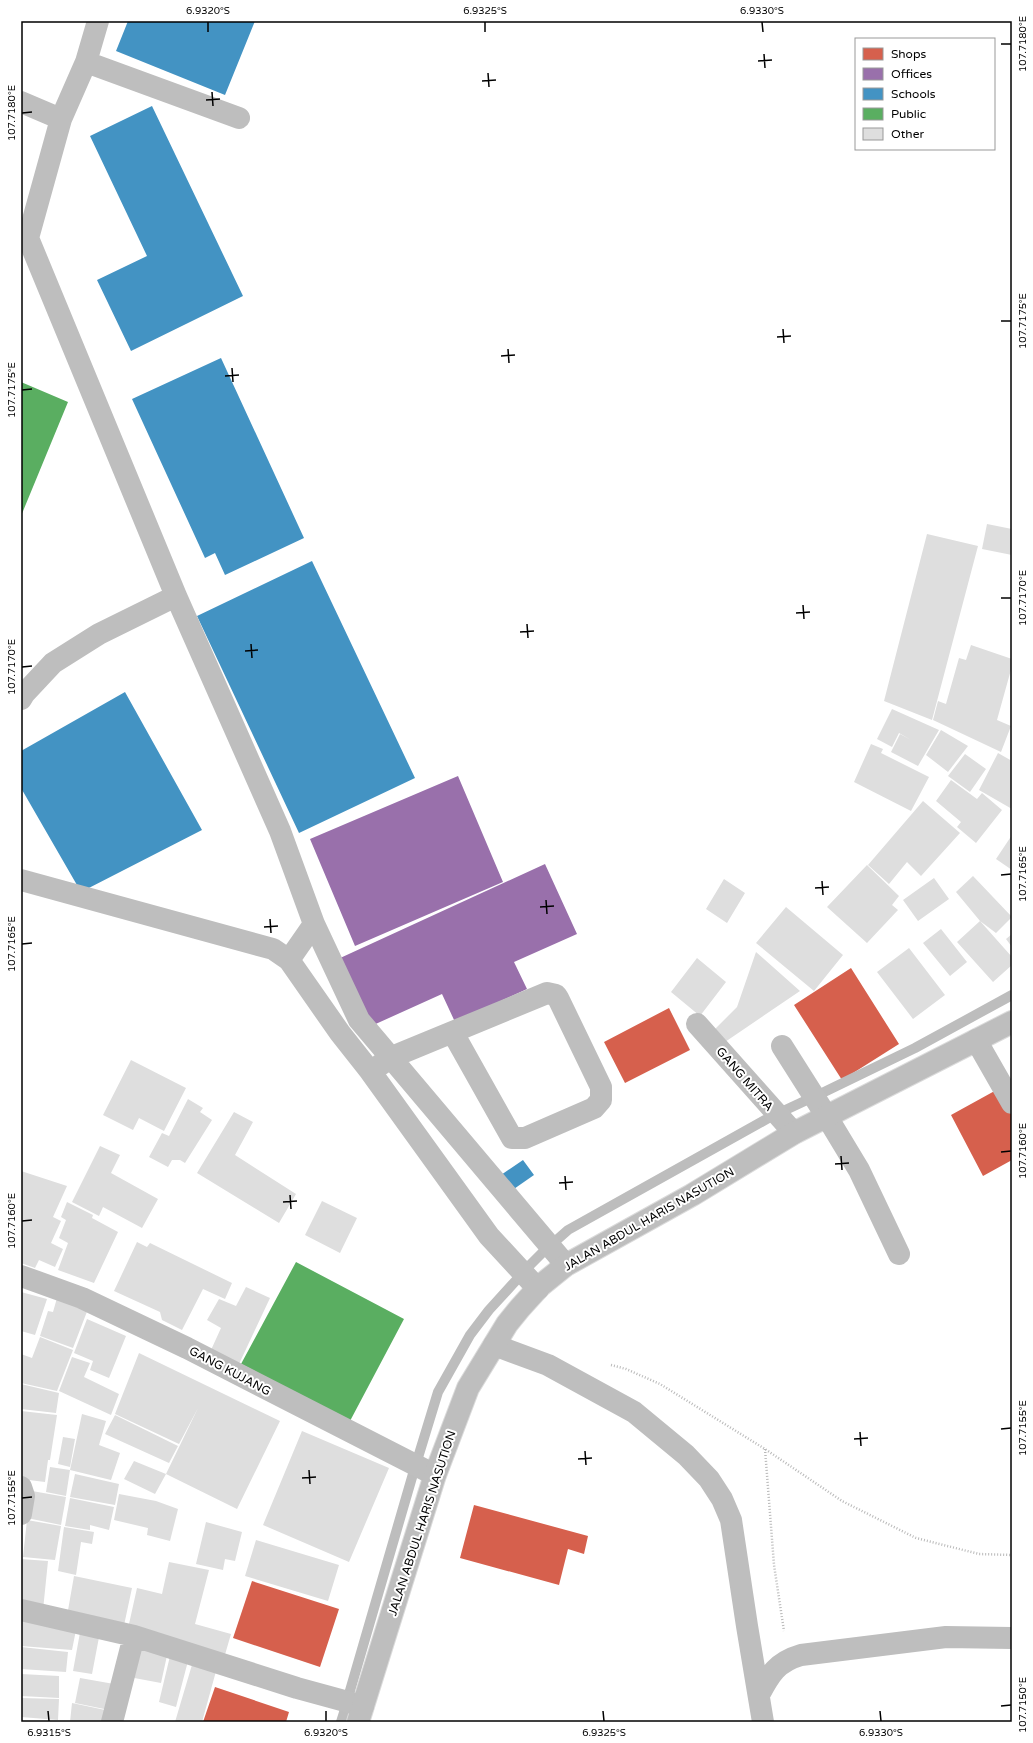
<svg xmlns="http://www.w3.org/2000/svg" width="1033" height="1743" viewBox="0 0 1033 1743" font-family="'Varela Round',sans-serif">
<rect width="100%" height="100%" fill="#fff"/>
<path fill="#d6604d" d="M 851,968 L 899,1044 L 842,1080 L 794,1005 Z
M 669,1008 L 690,1050 L 625,1083 L 604,1042 Z
M 1000,1088 L 1012,1111 L 1012,1160 L 983,1176 L 951,1115 Z
M 474,1505 L 588,1536 L 584,1554 L 568,1549 L 559,1585 L 460,1558 Z
M 252,1581 L 339,1609 L 320,1667 L 233,1638 Z
M 215,1687 L 289,1712 L 286,1722 L 203,1722 Z"/>
<path fill="#9970ab" d="M 458,776 L 503,882 L 355,946 L 310,839 Z
M 545,864 L 577,934 L 514,962 L 527,989 L 455,1022 L 442,994 L 369,1027 L 338,959 Z"/>
<path fill="#4393c3" d="M 128,21 L 255,21 L 225,95 L 116,51 Z
M 152,106 L 243,296 L 131,351 L 97,280 L 147,256 L 90,136 Z
M 221,358 L 304,538 L 225,575 L 215,553 L 205,558 L 132,399 Z
M 312,561 L 415,778 L 299,833 L 197,616 Z
M 125,692 L 202,830 L 81,892 L 21,788 L 21,751 Z
M 523,1160 L 534,1175 L 511,1191 L 501,1175 Z"/>
<path fill="#5aae61" d="M 21,382 L 68,402 L 21,516 Z
M 296,1262 L 404,1319 L 350,1421 L 241,1364 Z"/>
<g fill="none" stroke-linecap="round" stroke-linejoin="round">
<path stroke="#bdbdbd" stroke-width="10" d="M 818,1095 L 915,1048 L 1012,995
M 779,1113 L 809,1099
M 551,1245 L 568,1230 L 774,1115
M 525,1270 L 547,1248
M 416,1464 L 438,1392 L 470,1335 L 489,1310 L 521,1275
M 347,1701 L 415,1467
M 341,1722 L 347,1703"/>
</g>
<path fill="#dedede" d="M 987,524 L 1012,529 L 1012,555 L 982,549 Z
M 927,534 L 978,546 L 932,720 L 884,701 Z
M 971,645 L 1012,659 L 1012,666 L 997,720 L 1011,726 L 1001,752 L 933,720 L 938,701 L 946,704 L 959,658 L 966,660 Z
M 892,709 L 939,730 L 918,766 L 891,752 L 900,734 L 911,740 L 899,733 L 892,747 L 877,739 Z
M 941,730 L 968,746 L 948,772 L 926,755 Z
M 871,744 L 883,749 L 881,753 L 929,777 L 911,811 L 854,782 Z
M 998,753 L 1012,761 L 1012,809 L 979,790 Z
M 965,754 L 986,769 L 970,792 L 948,776 Z
M 951,780 L 977,799 L 982,793 L 1002,810 L 976,843 L 957,827 L 961,822 L 936,801 Z
M 923,801 L 960,833 L 921,876 L 907,862 L 889,884 L 868,865 Z
M 1012,835 L 1012,870 L 996,859 Z
M 867,865 L 899,896 L 892,905 L 898,910 L 867,943 L 827,907 Z
M 973,876 L 1012,917 L 996,933 L 980,921 L 956,892 Z
M 934,878 L 949,899 L 918,921 L 903,900 Z
M 724,879 L 745,893 L 727,923 L 706,909 Z
M 786,907 L 843,955 L 814,991 L 756,943 Z
M 980,921 L 1012,957 L 1012,965 L 993,982 L 957,942 Z
M 941,929 L 967,962 L 950,976 L 923,943 Z
M 1012,934 L 1012,947 L 1006,939 Z
M 909,948 L 945,995 L 913,1019 L 877,972 Z
M 756,952 L 800,991 L 725,1042 L 714,1030 L 737,1007 Z
M 697,958 L 726,982 L 700,1016 L 671,992 Z
M 131,1060 L 186,1088 L 164,1131 L 139,1118 L 133,1130 L 103,1115 Z
M 188,1099 L 203,1108 L 200,1112 L 212,1120 L 185,1163 L 180,1160 L 172,1160 L 168,1167 L 149,1157 L 162,1133 L 169,1136 Z
M 234,1112 L 253,1122 L 235,1155 L 296,1194 L 279,1223 L 197,1173 Z
M 100,1146 L 120,1155 L 111,1173 L 158,1199 L 142,1228 L 103,1207 L 99,1216 L 72,1202 Z
M 21,1171 L 67,1186 L 53,1217 L 61,1221 L 51,1243 L 63,1249 L 55,1267 L 39,1260 L 35,1268 L 21,1263 Z
M 322,1201 L 357,1218 L 340,1253 L 305,1235 Z
M 67,1202 L 93,1215 L 92,1218 L 118,1232 L 94,1283 L 58,1270 L 68,1243 L 59,1238 L 66,1220 L 61,1217 Z
M 137,1242 L 147,1247 L 150,1243 L 232,1283 L 225,1299 L 203,1289 L 182,1330 L 162,1320 L 160,1312 L 114,1291 Z
M 246,1287 L 270,1298 L 239,1364 L 211,1350 L 221,1328 L 207,1320 L 219,1299 L 236,1306 Z
M 21,1292 L 47,1299 L 35,1335 L 21,1331 Z
M 57,1298 L 88,1309 L 73,1348 L 40,1336 L 48,1311 L 53,1312 Z
M 87,1319 L 126,1336 L 109,1378 L 90,1370 L 93,1361 L 74,1353 Z
M 40,1337 L 73,1350 L 57,1391 L 21,1383 L 21,1354 L 32,1358 Z
M 139,1353 L 280,1421 L 237,1509 L 166,1474 L 198,1408 L 179,1444 L 115,1414 Z
M 72,1357 L 90,1363 L 84,1377 L 119,1394 L 111,1415 L 59,1391 Z
M 21,1384 L 59,1393 L 56,1413 L 21,1409 Z
M 21,1411 L 57,1415 L 50,1460 L 48,1460 L 45,1482 L 21,1479 Z
M 82,1414 L 106,1421 L 99,1445 L 120,1453 L 111,1480 L 70,1470 Z
M 115,1415 L 178,1446 L 169,1463 L 105,1434 Z
M 302,1431 L 389,1468 L 349,1562 L 263,1525 Z
M 63,1437 L 75,1439 L 70,1467 L 58,1464 Z
M 134,1461 L 166,1474 L 155,1494 L 124,1479 Z
M 50,1467 L 70,1470 L 66,1496 L 46,1492 Z
M 75,1474 L 119,1484 L 115,1505 L 70,1497 Z
M 32,1491 L 66,1497 L 61,1525 L 27,1518 Z
M 119,1494 L 156,1501 L 178,1509 L 170,1541 L 147,1535 L 148,1528 L 114,1520 Z
M 70,1498 L 114,1507 L 109,1530 L 90,1525 L 90,1530 L 65,1526 Z
M 27,1520 L 61,1526 L 55,1560 L 23,1557 Z
M 206,1522 L 242,1532 L 235,1561 L 225,1559 L 223,1570 L 196,1564 Z
M 64,1527 L 94,1532 L 92,1544 L 81,1542 L 76,1575 L 58,1571 Z
M 256,1540 L 339,1565 L 328,1601 L 245,1576 Z
M 21,1559 L 48,1561 L 43,1610 L 21,1607 Z
M 169,1562 L 209,1570 L 195,1624 L 231,1634 L 224,1658 L 127,1633 L 137,1588 L 162,1594 Z
M 74,1576 L 132,1588 L 123,1630 L 67,1616 Z
M 21,1615 L 77,1625 L 72,1650 L 21,1646 Z
M 81,1627 L 100,1632 L 92,1674 L 73,1671 Z
M 135,1643 L 168,1651 L 161,1683 L 129,1677 Z
M 21,1647 L 68,1652 L 66,1672 L 21,1669 Z
M 170,1656 L 188,1661 L 176,1707 L 159,1702 Z
M 194,1658 L 218,1664 L 202,1722 L 175,1722 Z
M 21,1674 L 59,1676 L 59,1698 L 21,1696 Z
M 80,1678 L 114,1684 L 109,1710 L 75,1703 Z
M 21,1698 L 59,1699 L 58,1720 L 21,1717 Z
M 72,1703 L 110,1711 L 108,1722 L 70,1722 Z"/>
<g fill="none" stroke-linecap="round" stroke-linejoin="round">
<defs>
<path id="highway" d="M 358,1722 L 435,1475 L 468,1388 L 507,1324 L 520,1308 L 540,1286 L 566,1265 L 692,1195 L 794,1133 L 1012,1022"/>
</defs>
<use href="#highway" stroke="#dbdbdb" stroke-width="24"/>
<path stroke="#b9b9b9" stroke-width="2.5" stroke-dasharray="1 2" stroke-linecap="butt" d="M 611,1365 L 626,1369 L 660,1384 L 765,1449 L 842,1501 L 916,1538 L 979,1554 L 1012,1555
M 765,1449 L 774,1565 L 784,1631"/>
<path stroke="#bebebe" stroke-width="22" d="M 86,62 L 239,118
M 21,102 L 61,119
M 21,233 L 28,238 L 176,596 L 280,831 L 314,924 L 359,1020 L 566,1265
M 28,238 L 61,119 L 86,62 L 98,21
M 21,699 L 24,694 L 53,663 L 99,634 L 176,596
M 21,880 L 273,949 L 289,960 L 340,1033 L 370,1071 L 489,1236 L 538,1289
M 289,960 L 314,924
M 697,1024 L 794,1133
M 976,1040 L 1012,1103
M 782,1046 L 827,1117 L 859,1170 L 899,1254
M 380,1065 L 392,1057 L 547,993 L 556,995 L 558,998 L 601,1087 L 601,1100 L 594,1108 L 525,1138 L 512,1138 L 453,1033
M 21,1276 L 82,1298 L 187,1348 L 435,1475
M 494,1345 L 548,1365 L 634,1412 L 686,1455 L 709,1479 L 722,1499 L 731,1520 L 747,1626 L 763,1722
M 21,1487 L 24,1496 L 21,1514
M 21,1610 L 134,1636 L 297,1688 L 363,1706
M 759,1695 C 770,1674 777,1662 801,1655 L 946,1637 L 1012,1638
M 112,1722 L 134,1636"/>
<use href="#highway" stroke="#bebebe" stroke-width="22"/>
</g>
<path fill="none" stroke="#000" stroke-width="1.5" d="M 208,22 L 208,32M 485,22 L 485,32M 762,22 L 763,32M 1001,44 L 1011,44M 764,54 L 765,68M 758,61 L 772,60M 488,73 L 489,87M 482,81 L 496,80M 212,92 L 213,106M 206,100 L 220,99M 22,113 L 32,112M 1001,321 L 1011,321M 783,329 L 784,343M 777,337 L 791,336M 508,349 L 509,363M 501,356 L 515,355M 232,368 L 233,382M 225,376 L 239,375M 22,390 L 32,389M 1001,598 L 1011,598M 803,605 L 804,619M 796,613 L 810,612M 527,624 L 528,638M 520,632 L 534,631M 251,644 L 252,658M 245,651 L 258,650M 22,667 L 32,666M 1001,875 L 1011,874M 822,881 L 823,895M 815,888 L 829,887M 546,900 L 547,914M 540,907 L 554,906M 270,919 L 271,933M 264,927 L 278,926M 22,944 L 32,943M 1001,1152 L 1011,1151M 841,1156 L 842,1170M 835,1164 L 849,1163M 565,1176 L 566,1190M 559,1183 L 573,1182M 290,1195 L 291,1209M 283,1202 L 297,1201M 22,1221 L 32,1220M 1001,1429 L 1011,1428M 860,1432 L 861,1446M 854,1439 L 868,1438M 585,1451 L 586,1465M 578,1459 L 592,1458M 309,1470 L 310,1484M 302,1478 L 316,1477M 22,1498 L 32,1497M 1001,1706 L 1011,1705M 48,1711 L 49,1721M 326,1711 L 326,1721M 603,1711 L 604,1721M 880,1711 L 881,1721"/>
<g text-anchor="middle" stroke-width="4" stroke-linejoin="round" paint-order="stroke">
<g font-size="12" fill="#000" stroke="#fff">
<text transform="translate(745 1079) rotate(49)" y="4">GANG MITRA</text>
<text transform="translate(649 1219) rotate(-30)" y="4">JALAN ABDUL HARIS NASUTION</text>
<text transform="translate(230 1371) rotate(28)" y="4">GANG KUJANG</text>
<text transform="translate(422 1523) rotate(-72)" y="4">JALAN ABDUL HARIS NASUTION</text>
</g>
</g>
<rect width="1033" height="1743" fill="none" stroke="#ffffff" stroke-width="44"/>
<rect x="855" y="38" width="140" height="112" fill="#ffffff" stroke="#999999"/>
<rect x="863" y="48" width="20" height="12" fill="#d6604d" stroke="#999999"/>
<text x="891" y="58" font-size="12" fill="#000000">Shops</text>
<rect x="863" y="68" width="20" height="12" fill="#9970ab" stroke="#999999"/>
<text x="891" y="78" font-size="12" fill="#000000">Offices</text>
<rect x="863" y="88" width="20" height="12" fill="#4393c3" stroke="#999999"/>
<text x="891" y="98" font-size="12" fill="#000000">Schools</text>
<rect x="863" y="108" width="20" height="12" fill="#5aae61" stroke="#999999"/>
<text x="891" y="118" font-size="12" fill="#000000">Public</text>
<rect x="863" y="128" width="20" height="12" fill="#dedede" stroke="#999999"/>
<text x="891" y="138" font-size="12" fill="#000000">Other</text>
<rect x="22" y="22" width="989" height="1699" fill="none" stroke="#000" stroke-width="1.5"/>
<g font-size="10" text-anchor="middle" fill="#000">
<text x="208" y="14">6.9320°S</text>
<text x="485" y="14">6.9325°S</text>
<text x="762" y="14">6.9330°S</text>
<text transform="translate(1022 44) rotate(-90)" y="4">107.7180°E</text>
<text transform="translate(11 113) rotate(-90)" y="4">107.7180°E</text>
<text transform="translate(1022 321) rotate(-90)" y="4">107.7175°E</text>
<text transform="translate(11 390) rotate(-90)" y="4">107.7175°E</text>
<text transform="translate(1022 598) rotate(-90)" y="4">107.7170°E</text>
<text transform="translate(11 667) rotate(-90)" y="4">107.7170°E</text>
<text transform="translate(1022 874) rotate(-90)" y="4">107.7165°E</text>
<text transform="translate(11 944) rotate(-90)" y="4">107.7165°E</text>
<text transform="translate(1022 1151) rotate(-90)" y="4">107.7160°E</text>
<text transform="translate(11 1221) rotate(-90)" y="4">107.7160°E</text>
<text transform="translate(1022 1428) rotate(-90)" y="4">107.7155°E</text>
<text transform="translate(11 1498) rotate(-90)" y="4">107.7155°E</text>
<text transform="translate(1022 1705) rotate(-90)" y="4">107.7150°E</text>
<text x="49" y="1736">6.9315°S</text>
<text x="326" y="1736">6.9320°S</text>
<text x="604" y="1736">6.9325°S</text>
<text x="881" y="1736">6.9330°S</text>
</g>
</svg>
